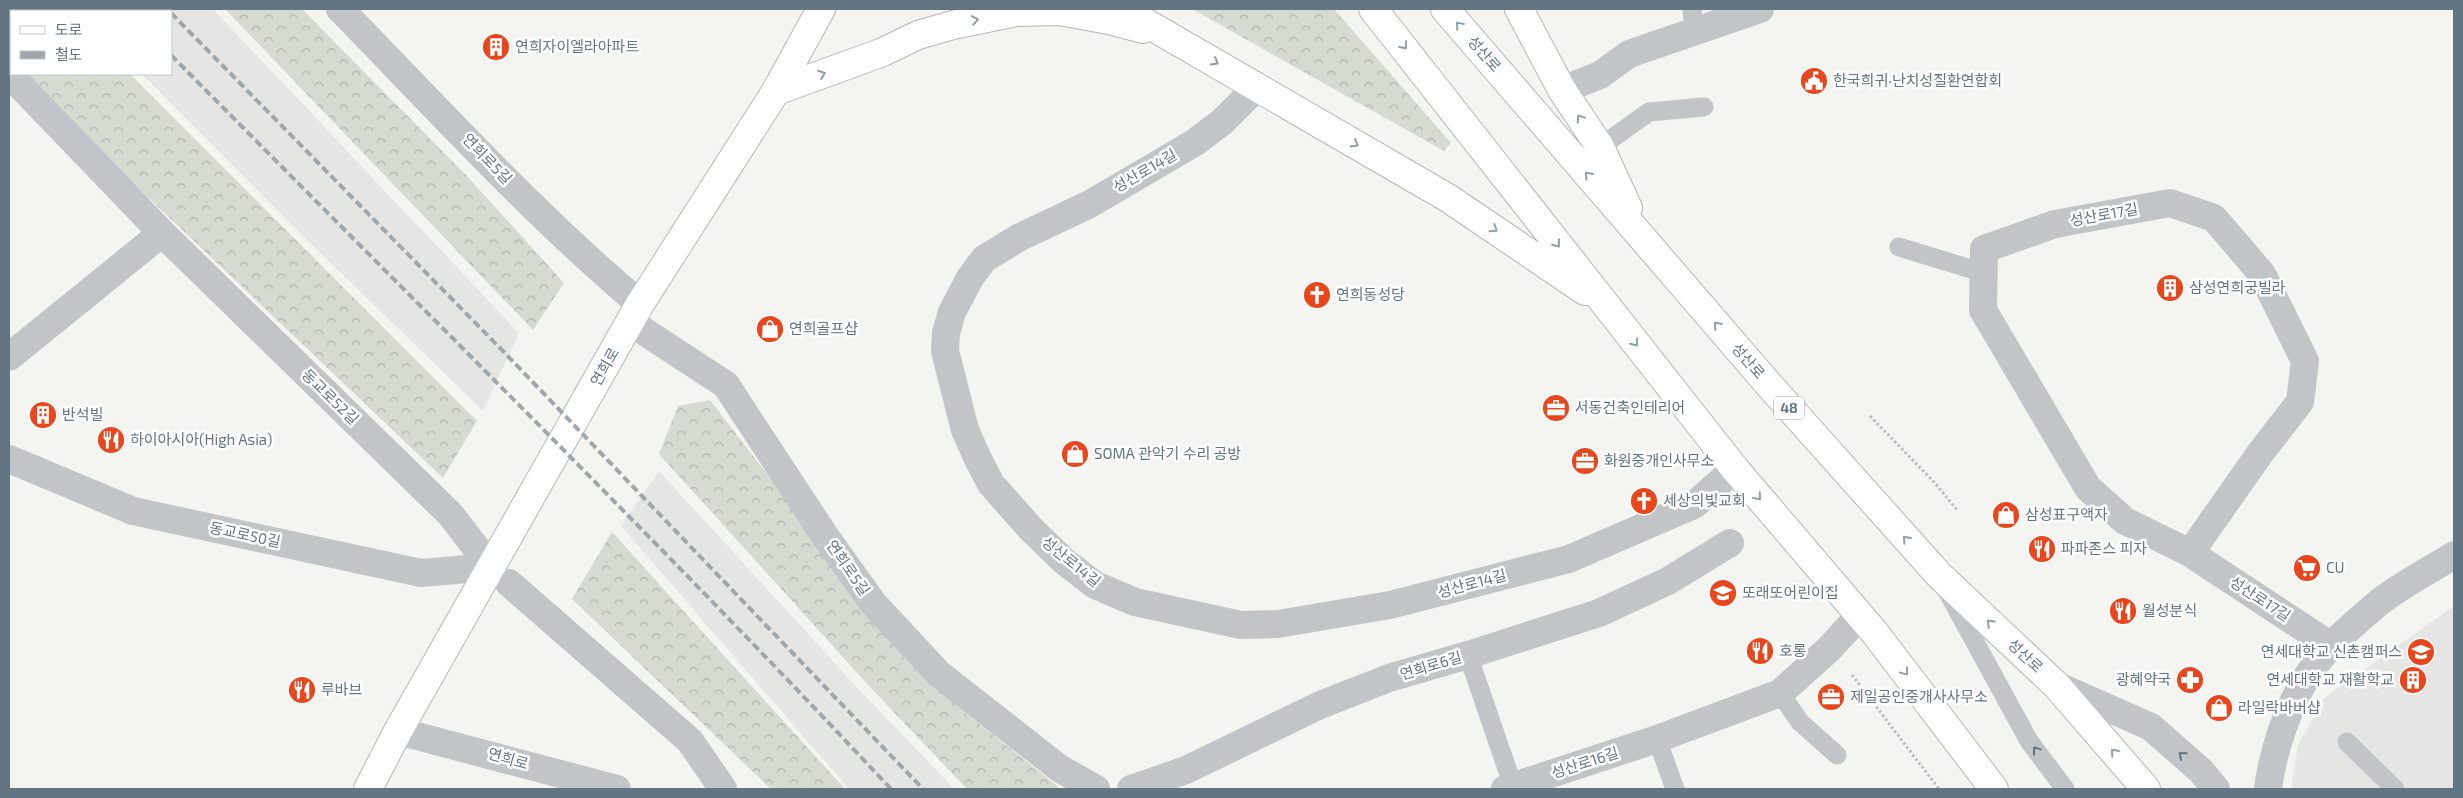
<svg xmlns="http://www.w3.org/2000/svg" width="2463" height="798" viewBox="0 0 2463 798" font-family="'Exo 2','Noto Sans KR',sans-serif">
<defs>
<pattern id="forest-crowns" width="20" height="18" patternUnits="userSpaceOnUse" patternTransform="scale(1.25)"><rect width="20" height="18" fill="#d5dbd1"/><path d="M2 6a3 3 0 1 1 6 0M12 15a3 3 0 1 1 6 0" fill="none" stroke="#b0b6af"/></pattern>
</defs>
<rect width="100%" height="100%" fill="#f4f4f0"/>
<path fill="#e5e6e4" d="M 77,9 L 213,9 L 519,333 L 483,411 L 306,239 L 142,74 L 171,74 L 171,11 L 80,11 Z
M 659,471 L 852,682 L 954,789 L 849,789 L 621,526 Z
M 2454,606 L 2454,789 L 2291,789 L 2298,746 L 2323,699 Z"/>
<path fill="url(#forest-crowns)" d="M 9,9 L 65,9 L 67,11 L 11,11 L 11,58 L 9,56 Z
M 225,9 L 302,9 L 467,176 L 564,283 L 533,330 Z
M 1192,9 L 1334,9 L 1451,143 L 1444,151 Z
M 26,74 L 130,74 L 477,421 L 443,478 L 92,144 Z
M 710,400 L 778,488 L 870,620 L 957,706 L 1061,789 L 967,789 L 868,685 L 659,454 L 678,406 Z
M 612,532 L 845,789 L 771,789 L 572,599 Z"/>
<g fill="none" stroke-linecap="round" stroke-linejoin="round">
<defs>
<path id="secondary" d="M 368,789 L 398,731 L 640,304 L 776,91 L 821,9"/>
<path id="primary" d="M 1122,9 L 1448,198 L 1585,291
M 1373,9 L 1735,469 L 1875,633 L 1994,789
M 1445,9 L 1770,386 L 1939,575 L 2056,685 L 2146,789
M 1519,9 L 1562,90 L 1600,147 L 1628,208
M 776,91 L 883,52 L 918,35 L 953,25 L 1016,12 L 1059,11 L 1109,20 L 1143,29"/>
</defs>
<use href="#secondary" stroke="#b3b9bd" stroke-width="30"/>
<use href="#primary" stroke="#b2b7ba" stroke-width="30"/>
<path stroke="#bbbdbf" stroke-width="3" stroke-dasharray="2.5 2.5" stroke-linecap="butt" d="M 1870,416 L 1935,483 L 1957,510
M 1852,675 L 1939,789"/>
<path stroke="#c1c5c8" stroke-width="19" d="M 1692,9 L 1694,32
M 1600,147 L 1649,112 L 1704,107
M 1899,247 L 1984,273
M 1947,591 L 2029,741 L 2065,789
M 1468,655 L 1513,786
M 1780,693 L 1800,722 L 1837,755
M 1657,739 L 1675,789
M 2347,742 L 2395,789"/>
<path stroke="#c1c5c8" stroke-width="28" d="M 1468,655 L 1599,613 L 1668,581 L 1730,543"/>
<path stroke="#c1c5c8" stroke-width="28" d="M 340,9 C 438,109 533,214 640,304
M 9,74 L 162,233 L 450,514 L 491,567
M 1257,87 L 1222,122 L 1194,143 L 1090,204 L 1020,237 L 984,259 L 970,278 L 952,312 L 946,333 L 945,351 L 965,430 L 978,459 L 991,484 L 1030,528 L 1064,561 L 1095,585 L 1135,602 L 1241,625 L 1278,624 L 1390,605 L 1569,559 L 1694,505 L 1735,469
M 1562,90 L 1600,75 L 1629,54 L 1760,9
M 630,322 L 726,385 L 825,536 L 873,603 L 939,674 L 1059,768 L 1096,789
M 9,357 L 162,233
M 9,459 L 133,511 L 421,573 L 491,567
M 2190,553 L 2261,452 L 2300,402 L 2305,361 L 2262,274 L 2214,218 L 2170,203 L 2055,224 L 1984,249 L 1983,310 L 2088,488 L 2125,521 L 2190,553 L 2331,646
M 509,583 L 690,741 L 723,789
M 2056,685 L 2151,727 L 2201,771 L 2216,789
M 398,731 L 617,789
M 1131,789 L 1186,770 L 1320,705 L 1389,678 L 1468,655
M 1505,789 L 1657,739 L 1780,693 L 1829,649 L 1860,615
M 2268,789 C 2273,750 2288,705 2310,672 C 2327,646 2354,624 2377,604 C 2400,585 2429,571 2454,555"/>
<use href="#secondary" stroke="#fff" stroke-width="28"/>
<use href="#primary" stroke="#fff" stroke-width="28"/>
<path stroke="#9fa7ac" stroke-width="4" stroke-dasharray="8 4" stroke-linecap="butt" d="M 126,9 L 129,11
M 171,13 L 502,350 L 923,789
M 171,55 C 412,299 657,539 891,789"/>
</g>
<defs><path id="oneway-chevron" d="M-2-3.5L2.5 0L-2 3.5" fill="none" stroke-width="1.6" stroke-linecap="round" stroke-linejoin="round" transform="scale(1.25)"/></defs>
<g stroke="#919ea8">
<use href="#oneway-chevron" transform="translate(975 20) rotate(-11)"/>
<use href="#oneway-chevron" transform="translate(1459 25) rotate(-131)"/>
<use href="#oneway-chevron" transform="translate(1404 46) rotate(52)"/>
<use href="#oneway-chevron" transform="translate(1215 62) rotate(31)"/>
<use href="#oneway-chevron" transform="translate(822 74) rotate(-20)"/>
<use href="#oneway-chevron" transform="translate(1580 118) rotate(-124)"/>
<use href="#oneway-chevron" transform="translate(1355 144) rotate(30)"/>
<use href="#oneway-chevron" transform="translate(1588 175) rotate(-131)"/>
<use href="#oneway-chevron" transform="translate(1494 229) rotate(34)"/>
<use href="#oneway-chevron" transform="translate(1557 244) rotate(52)"/>
<use href="#oneway-chevron" transform="translate(1717 325) rotate(-131)"/>
<use href="#oneway-chevron" transform="translate(1635 343) rotate(52)"/>
<use href="#oneway-chevron" transform="translate(1758 497) rotate(50)"/>
<use href="#oneway-chevron" transform="translate(1906 539) rotate(-132)"/>
<use href="#oneway-chevron" transform="translate(1990 623) rotate(-137)"/>
<use href="#oneway-chevron" transform="translate(1905 672) rotate(53)"/>
<use href="#oneway-chevron" transform="translate(2114 752) rotate(-131)"/>
</g>
<g stroke="#627582">
<use href="#oneway-chevron" transform="translate(2036 750) rotate(-127)"/>
<use href="#oneway-chevron" transform="translate(2182 755) rotate(-139)"/>
</g>
<defs>
<symbol id="building-disc" viewBox="-11 -11 22 22"><circle r="9.5" fill="#e8471d" stroke="#fff"/><path d="M-4-6H4V6H1V3H-1V6H-4ZM-2.5-4.3h1.7v1.8h-1.7ZM.8-4.3h1.7v1.8H.8ZM-2.5-1h1.7V.8h-1.7ZM.8-1h1.7V.8H.8Z" fill="#fff"/></symbol>
<symbol id="civic-disc" viewBox="-11 -11 22 22"><circle r="9.5" fill="#e8471d" stroke="#fff"/><path d="M-.6-6.5H3V-4.5H.6V-3L4-1V1h2V6H-6V1h2V-1L-.6-3ZM-1.2 2.5V6h2.4V2.5Z" fill="#fff"/></symbol>
<symbol id="church-disc" viewBox="-11 -11 22 22"><circle r="9.5" fill="#e8471d" stroke="#fff"/><path d="M-1.2-6h2.4v3.5h3.3v2.4h-3.3V6h-2.4V-.1h-3.3v-2.4h3.3Z" fill="#fff"/></symbol>
<symbol id="shop-disc" viewBox="-11 -11 22 22"><circle r="9.5" fill="#e8471d" stroke="#fff"/><path d="M-5-2.5h2.3a2.7 3.5 0 0 1 5.4 0H5L5.5 6h-11ZM-1.5-2.5h3a1.5 2.3 0 0 0-3 0Z" fill="#fff"/></symbol>
<symbol id="office-disc" viewBox="-11 -11 22 22"><circle r="9.5" fill="#e8471d" stroke="#fff"/><path d="M-6-3h4V-5.5h4V-3h4V5H-6ZM-1-4.5V-3h2v-1.5ZM-6 0V1H6V0Z" fill="#fff"/></symbol>
<symbol id="restaurant-disc" viewBox="-11 -11 22 22"><circle r="9.5" fill="#e8471d" stroke="#fff"/><path d="M-5-6h1v4h1v-4h1v4h1v-4h1v5L-1.5 .5V6h-2V.5L-5-1ZM5-6V6H3V1.5H1.5Q1.5-4 5-6Z" fill="#fff"/></symbol>
<symbol id="supermarket-disc" viewBox="-11 -11 22 22"><circle r="9.5" fill="#e8471d" stroke="#fff"/><path d="M-6-5.5h2.5l.6 2H6L4.5 2H-2.5L-4.4-4H-6ZM-1.5 3.2a1.3 1.3 0 1 0 .1 0ZM3 3.2a1.3 1.3 0 1 0 .1 0Z" fill="#fff"/></symbol>
<symbol id="school-disc" viewBox="-11 -11 22 22"><circle r="9.5" fill="#e8471d" stroke="#fff"/><path d="M0-5L7-2L0 1L-7-2ZM-4 1L0 2.5L4 1V4Q0 6-4 4Z" fill="#fff"/></symbol>
<symbol id="university-disc" viewBox="-11 -11 22 22"><circle r="9.5" fill="#e8471d" stroke="#fff"/><path d="M0-5L7-2L0 1L-7-2ZM-4 1L0 2.5L4 1V4Q0 6-4 4Z" fill="#fff"/></symbol>
<symbol id="pharmacy-disc" viewBox="-11 -11 22 22"><circle r="9.5" fill="#e8471d" stroke="#fff"/><path d="M-2-6h4v4h4v4h-4v4h-4v-4h-4v-4h4Z" fill="#fff"/></symbol>
</defs>
<g fill-rule="evenodd">
<use href="#building-disc" x="480" y="31" width="32" height="32"/>
<use href="#civic-disc" x="1798" y="65" width="32" height="32"/>
<use href="#building-disc" x="2154" y="272" width="32" height="32"/>
<use href="#church-disc" x="1301" y="279" width="32" height="32"/>
<use href="#shop-disc" x="754" y="313" width="32" height="32"/>
<use href="#office-disc" x="1540" y="392" width="32" height="32"/>
<use href="#building-disc" x="27" y="399" width="32" height="32"/>
<use href="#restaurant-disc" x="95" y="424" width="32" height="32"/>
<use href="#shop-disc" x="1059" y="438" width="32" height="32"/>
<use href="#office-disc" x="1569" y="445" width="32" height="32"/>
<use href="#church-disc" x="1628" y="485" width="32" height="32"/>
<use href="#shop-disc" x="1990" y="499" width="32" height="32"/>
<use href="#restaurant-disc" x="2026" y="533" width="32" height="32"/>
<use href="#supermarket-disc" x="2291" y="552" width="32" height="32"/>
<use href="#school-disc" x="1707" y="577" width="32" height="32"/>
<use href="#restaurant-disc" x="2107" y="595" width="32" height="32"/>
<use href="#restaurant-disc" x="1744" y="635" width="32" height="32"/>
<use href="#university-disc" x="2405" y="636" width="32" height="32"/>
<use href="#pharmacy-disc" x="2174" y="664" width="32" height="32"/>
<use href="#building-disc" x="2397" y="664" width="32" height="32"/>
<use href="#restaurant-disc" x="286" y="674" width="32" height="32"/>
<use href="#office-disc" x="1815" y="681" width="32" height="32"/>
<use href="#shop-disc" x="2203" y="692" width="32" height="32"/>
</g>
<g text-anchor="middle" stroke-width="5" stroke-linejoin="round" paint-order="stroke">
<rect fill="#fff" stroke="#919ea8" stroke-width="1" x="1774" y="396.5" width="30" height="23" rx="4"/>
<g font-size="14" font-weight="bold" fill="#627582">
<text x="1789" y="413">48</text>
</g>
<g font-size="15" fill="#627582" stroke="#fff" text-anchor="start">
<text x="515" y="52">연희자이엘라아파트</text>
<text x="1833" y="86">한국희귀·난치성질환연합회</text>
<text x="2189" y="293">삼성연희궁빌라</text>
<text x="1336" y="300">연희동성당</text>
<text x="789" y="334">연희골프샵</text>
<text x="1575" y="413">서동건축인테리어</text>
<text x="62" y="420">반석빌</text>
<text x="130" y="445">하이아시아(High Asia)</text>
<text x="1094" y="459">SOMA 관악기 수리 공방</text>
<text x="1604" y="466">화원중개인사무소</text>
<text x="1663" y="506">세상의빛교회</text>
<text x="2025" y="520">삼성표구액자</text>
<text x="2061" y="554">파파존스 피자</text>
<text x="2326" y="573">CU</text>
<text x="1742" y="598">또래또어린이집</text>
<text x="2142" y="616">월성분식</text>
<text x="1779" y="656">호롱</text>
<text x="2402" y="657" text-anchor="end">연세대학교 신촌캠퍼스</text>
<text x="2171" y="685" text-anchor="end">광혜약국</text>
<text x="2394" y="685" text-anchor="end">연세대학교 재활학교</text>
<text x="321" y="695">루바브</text>
<text x="1850" y="702">제일공인중개사사무소</text>
<text x="2238" y="713">라일락바버샵</text>
</g>
<g font-size="15" fill="#627582" stroke="#fff">
<text transform="translate(1484 54) rotate(49)" y="5">성산로</text>
<text transform="translate(487 159) rotate(46)" y="5">연희로5길</text>
<text transform="translate(1145 171) rotate(-30)" y="5">성산로14길</text>
<text transform="translate(2104 215) rotate(-10)" y="5">성산로17길</text>
<text transform="translate(1748 361) rotate(49)" y="5">성산로</text>
<text transform="translate(605 367) rotate(-60)" y="5">연희로</text>
<text transform="translate(330 397) rotate(44)" y="5">동교로52길</text>
<text transform="translate(245 535) rotate(12)" y="5">동교로50길</text>
<text transform="translate(1071 562) rotate(39)" y="5">성산로14길</text>
<text transform="translate(848 568) rotate(55)" y="5">연희로5길</text>
<text transform="translate(1472 584) rotate(-15)" y="5">성산로14길</text>
<text transform="translate(2260 599) rotate(33)" y="5">성산로17길</text>
<text transform="translate(2025 656) rotate(43)" y="5">성산로</text>
<text transform="translate(1431 666) rotate(-17)" y="5">연희로6길</text>
<text transform="translate(508 759) rotate(16)" y="5">연희로</text>
<text transform="translate(1585 763) rotate(-18)" y="5">성산로16길</text>
</g>
</g>
<rect width="2463" height="798" fill="none" stroke="#627582" stroke-width="20"/>
<rect x="10" y="10" width="162" height="65" fill="#ffffff" stroke="#c0c8cd"/>
<rect x="20" y="26" width="25" height="8" fill="#ffffff" stroke="#c0c8cd"/>
<text x="55" y="35" font-size="15" fill="#627582">도로</text>
<rect x="20" y="51" width="25" height="8" fill="#9fa7ac" stroke="#c0c8cd"/>
<text x="55" y="60" font-size="15" fill="#627582">철도</text>
</svg>
